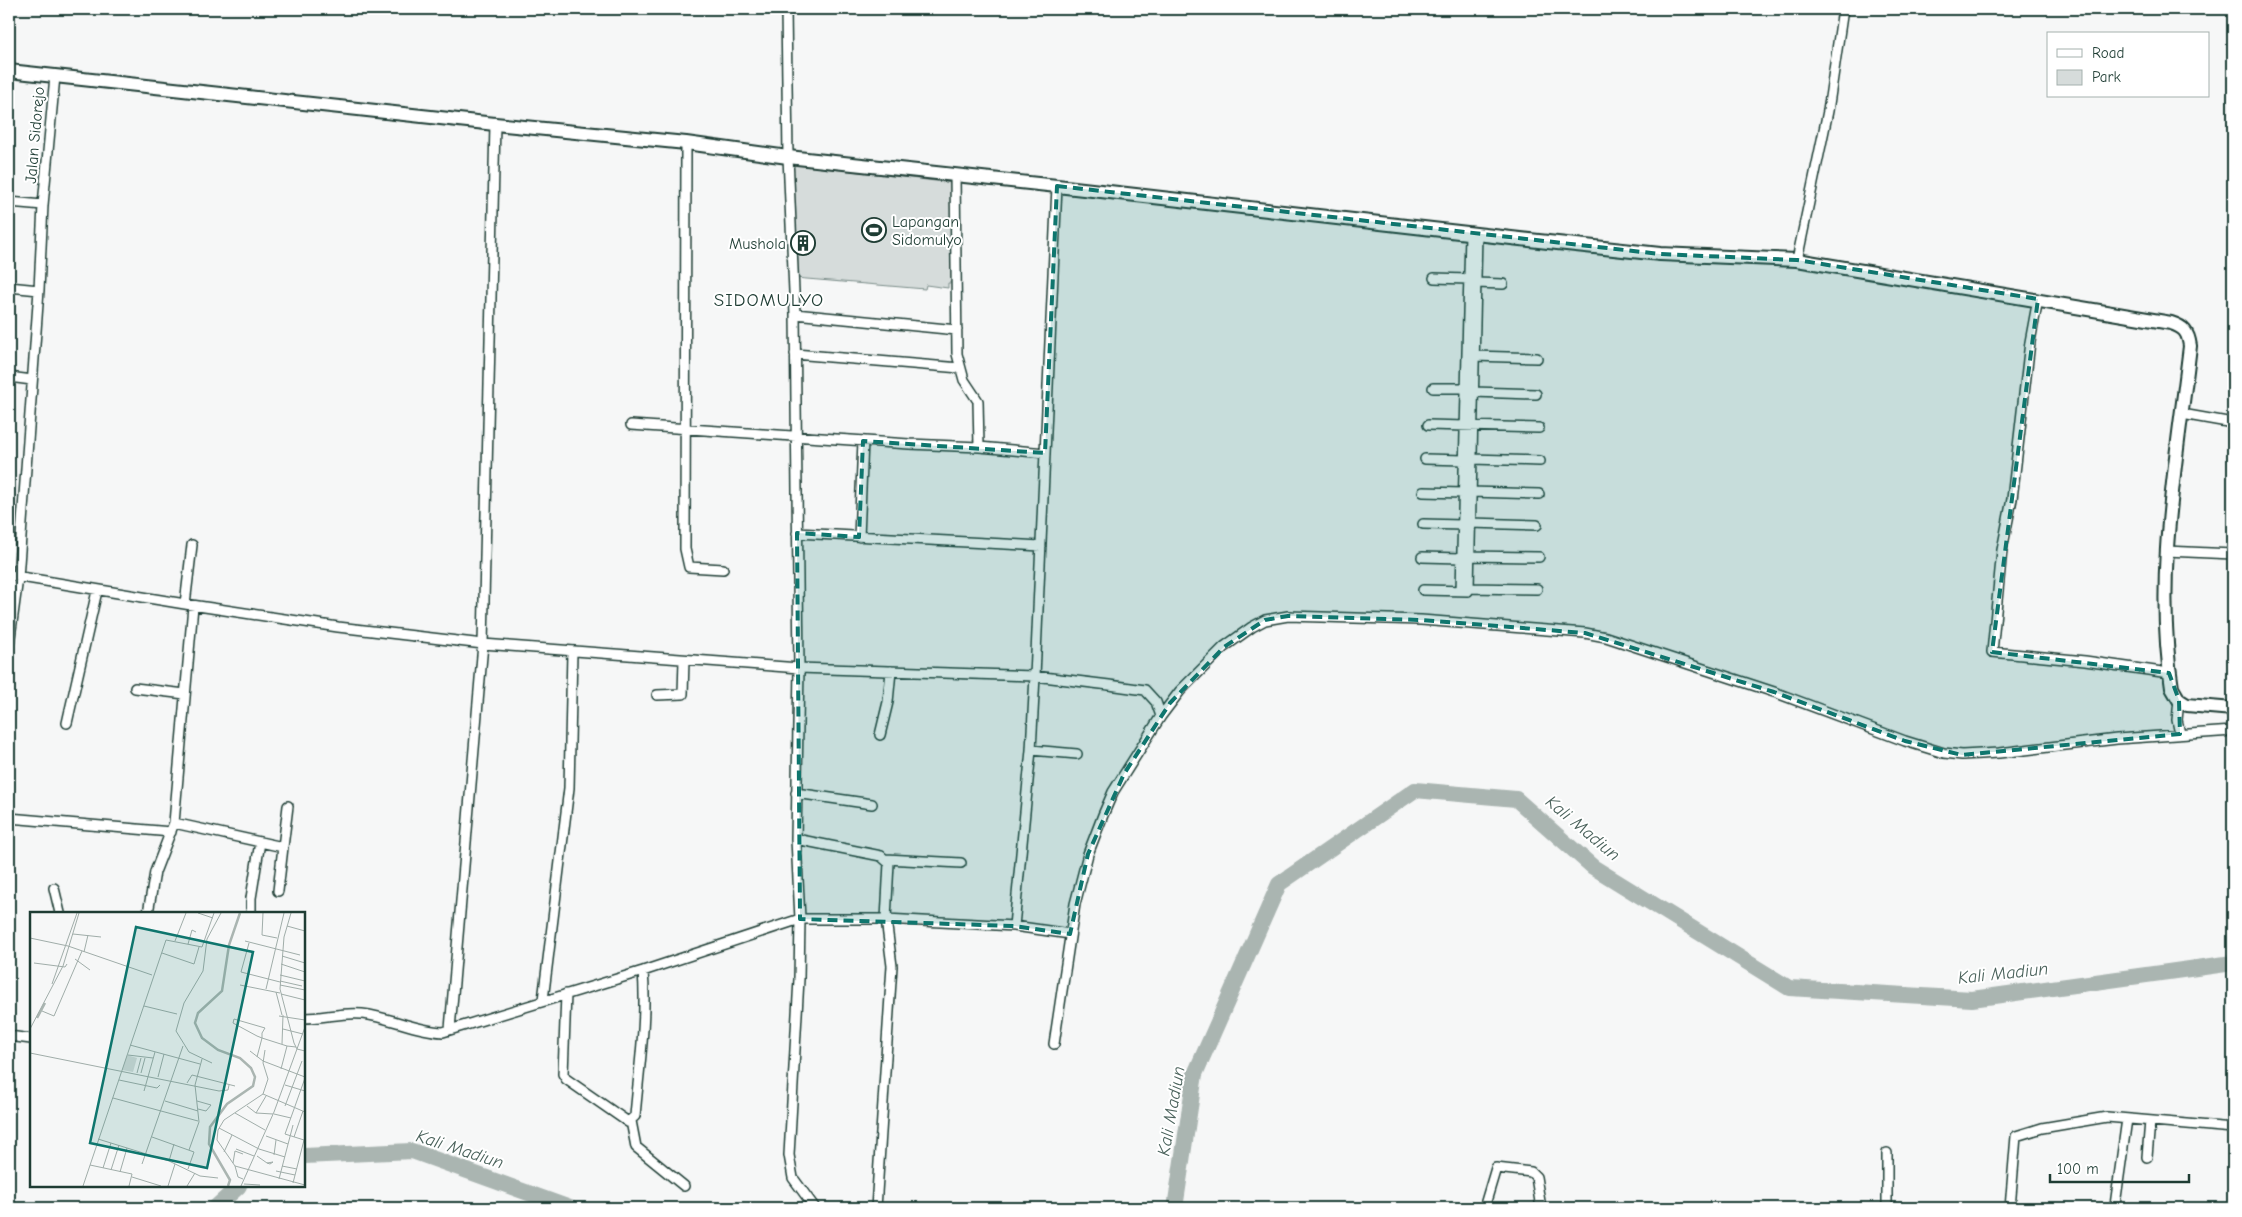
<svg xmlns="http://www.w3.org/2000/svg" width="2242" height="1217" viewBox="0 0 2242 1217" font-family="'Comic Neue',sans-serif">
<rect width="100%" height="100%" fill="#f6f7f7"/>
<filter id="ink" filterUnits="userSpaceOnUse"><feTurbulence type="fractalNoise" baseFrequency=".02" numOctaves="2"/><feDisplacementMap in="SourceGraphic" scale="10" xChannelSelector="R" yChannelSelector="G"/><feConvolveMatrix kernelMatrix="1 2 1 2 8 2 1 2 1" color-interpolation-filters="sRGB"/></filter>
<g filter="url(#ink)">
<path fill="#d6dcdb" stroke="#7a8c88" d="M 792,164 L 952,183 L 955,283 L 948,283 L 948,288 L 926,285 L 925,289 L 795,278 Z"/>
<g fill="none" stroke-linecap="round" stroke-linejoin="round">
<path stroke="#aab5b1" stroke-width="16" d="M 304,1156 L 412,1151 L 570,1208
M 215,1208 L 239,1186
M 1175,1208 L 1195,1074 L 1279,884 L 1415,790 L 1516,799 L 1593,867 L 1789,988 L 1972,999 L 2233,963"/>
<defs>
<path id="minor" d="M 786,9 L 788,157 L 795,314 L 799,668 L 796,839 L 800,919 L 799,979 L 789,1155 L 793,1178 L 815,1208
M 686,143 L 685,549 L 689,567 L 723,569
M 955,175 L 957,354 L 964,380 L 978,401 L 979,447
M 9,202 L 43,205
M 1797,260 L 1828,111 L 1843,9
M 1434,278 L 1468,279
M 1476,283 L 1503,284
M 9,287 L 39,290
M 2038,299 L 2030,342 L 2012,499 L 2002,550 L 1992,652 L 2085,661 L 2169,673
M 795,314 L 957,330
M 795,354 L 960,368
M 1474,356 L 1537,358
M 9,377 L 32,380
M 1433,388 L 1465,388
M 1473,392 L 1536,394
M 2182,414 L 2233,423
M 631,425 L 909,444 L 979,447 L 1045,453
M 1428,425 L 1539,428
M 1425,459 L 1464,460
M 1472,459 L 1540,461
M 1423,492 L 1463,493
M 1471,492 L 1539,494
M 1470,523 L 1537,525
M 1423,524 L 1462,525
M 797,533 L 1041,546
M 859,537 L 863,441
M 2166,551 L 2233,554
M 1469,556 L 1539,557
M 1422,557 L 1461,558
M 9,575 L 185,604 L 338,627 L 483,644 L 799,668 L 1035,676 L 1109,685 L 1145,690 L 1156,702 L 1161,716
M 1469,588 L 1477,234
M 1423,590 L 1468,591 L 1469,588 L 1537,589
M 1461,591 L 1470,234
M 185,604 L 192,545
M 9,645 L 18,578 L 39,290 L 43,205 L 55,76
M 135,688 L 185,694
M 657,695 L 683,694 L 684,660
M 2179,700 L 2177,720 L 2180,734
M 67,723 L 97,591
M 880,735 L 888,702 L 891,671
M 1031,750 L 1077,754
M 796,793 L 872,804
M 9,818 L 171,832
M 174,823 L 283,847 L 288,806
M 796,839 L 881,856 L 889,863 L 886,919 L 892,966 L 876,1208
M 886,859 L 961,863
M 54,888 L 60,913
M 278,891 L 283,847
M 148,913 L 155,872 L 174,823 L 193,606
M 251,913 L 251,898 L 260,842
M 1014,926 L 1031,750 L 1035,676 L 1057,186
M 566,994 L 563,1074 L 566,1079 L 628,1122 L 635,1116 C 639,1068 647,1019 643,971
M 543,1000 L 569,788 L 572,652
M 304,1018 C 324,1018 342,1012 362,1014 C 390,1017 415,1031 443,1032 L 643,971 L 800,919 L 886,919 L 1014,926 L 1070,934
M 450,1029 L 483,644 L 495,124
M 9,1036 L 31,1039
M 1054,1044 L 1075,904 L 1088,854 L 1103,815 L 1113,792 L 1161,716 L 1180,691 L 1224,647 L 1252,627 L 1265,620 L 1288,616 L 1421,620 L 1585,633 L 1606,637 L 1774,692 L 1905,741 L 1944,753 L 1962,755 L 1999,753 L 2117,739 L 2233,731
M 631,1121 L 636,1147 L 684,1186
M 2147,1157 L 2150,1121
M 2115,1205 L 2127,1119
M 1484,1208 L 1496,1168 L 1531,1172 L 1536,1177 L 1541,1208
M 1887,1208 L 1887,1153
M 2010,1208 L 2016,1136 L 2042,1128 L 2107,1117 L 2233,1128"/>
<path id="secondary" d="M 9,71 L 495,124 L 686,143 L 788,157 L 1057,186 L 1520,239 L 1660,254 L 1797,260 L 2171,323 C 2184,327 2188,332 2190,346 C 2177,459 2154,575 2172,688 L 2179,700 L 2187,705 L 2233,709"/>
</defs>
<use href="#minor" stroke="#1f3d34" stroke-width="12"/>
<use href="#secondary" stroke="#1f3d34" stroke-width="16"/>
<use href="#minor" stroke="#fff" stroke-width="9"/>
<use href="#secondary" stroke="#fff" stroke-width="12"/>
</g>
</g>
<path fill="#0f766e" fill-opacity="0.2" stroke="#0f766e" stroke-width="4" stroke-dasharray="10 6" stroke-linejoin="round" d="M 1057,186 L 1660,254 L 1797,260 L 2038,299 L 1992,652 L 2169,673 L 2179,700 L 2180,734 L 1962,755 L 1905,741 L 1774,692 L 1585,633 L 1421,620 L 1288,616 L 1265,620 L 1224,647 L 1170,703 L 1124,774 L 1088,854 L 1070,934 L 1014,926 L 800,919 L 797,533 L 859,537 L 863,441 L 1045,453 Z"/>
<defs>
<symbol id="stadium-ring" viewBox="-11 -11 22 22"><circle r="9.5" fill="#fff" stroke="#1f3d34" stroke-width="1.5"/><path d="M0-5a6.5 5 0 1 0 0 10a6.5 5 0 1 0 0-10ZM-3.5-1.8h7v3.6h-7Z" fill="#1f3d34"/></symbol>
<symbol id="building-ring" viewBox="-11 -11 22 22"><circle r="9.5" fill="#fff" stroke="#1f3d34" stroke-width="1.5"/><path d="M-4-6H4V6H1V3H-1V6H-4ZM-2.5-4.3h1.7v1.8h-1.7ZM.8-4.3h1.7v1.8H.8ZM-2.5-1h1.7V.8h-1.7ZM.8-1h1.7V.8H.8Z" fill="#1f3d34"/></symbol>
</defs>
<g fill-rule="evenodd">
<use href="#stadium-ring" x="860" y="216" width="28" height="28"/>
<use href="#building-ring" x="789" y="229" width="28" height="28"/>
</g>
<g text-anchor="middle" stroke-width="4" stroke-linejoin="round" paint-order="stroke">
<g font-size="16" fill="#1f3d34" stroke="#fff">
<text transform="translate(34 135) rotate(-85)" y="6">Jalan Sidorejo</text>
</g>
<g font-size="16" fill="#1f3d34" stroke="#fff" text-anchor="start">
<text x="892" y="227">Lapangan<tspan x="892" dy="18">Sidomulyo</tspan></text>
<text x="786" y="249" text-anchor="end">Mushola</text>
</g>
<g font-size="18" font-style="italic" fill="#49615a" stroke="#fff">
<text transform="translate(1583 828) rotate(40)" y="6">Kali Madiun</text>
<text transform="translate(2003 973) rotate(-6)" y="6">Kali Madiun</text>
<text transform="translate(1171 1111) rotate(-80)" y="6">Kali Madiun</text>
<text transform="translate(460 1149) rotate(18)" y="6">Kali Madiun</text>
</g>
<g font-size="19" letter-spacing="1" fill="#1f3d34" stroke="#fff">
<text x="769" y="306">SIDOMULYO</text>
</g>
</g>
<g transform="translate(30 912)">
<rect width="275" height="275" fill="#f6f7f7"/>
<path d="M 97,143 L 107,146 L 103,160 L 92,158 Z" fill="#d6dcdb"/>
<path fill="none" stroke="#aab5b1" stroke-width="2.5" d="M 7,106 L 15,91M 198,274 L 200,268 L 179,232 L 180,215 L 197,192 L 223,174 L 225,165 L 221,156 L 210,146 L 188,138 L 172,126 L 165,111 L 168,101 L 192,79 L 199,33 L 210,1"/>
<path fill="none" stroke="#a0ada9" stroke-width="1" d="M 168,1 L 183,6M 233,1 L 232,23 L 247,26M 261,1 L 254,25 L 250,77 L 264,131 L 267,137 L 275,139M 257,14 L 275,19M 43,22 L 71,25M 0,26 L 38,34 L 122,63M 145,29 L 156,1M 215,29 L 270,43M 219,31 L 211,60 L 250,70M 158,32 L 162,18 L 166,20M 54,40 L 58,23M 132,41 L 164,52 L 169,35M 252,44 L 275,51M 45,47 L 60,58M 4,51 L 35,55 L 37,52M 251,52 L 275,60M 250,63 L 275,69M 250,69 L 272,74M 22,72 L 47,1M 210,73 L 250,81M 250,73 L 275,78M 236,77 L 254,1M 246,80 L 252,103M 251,82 L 275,88M 114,94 L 147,102M 12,99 L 24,104 L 52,39M 249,104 L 275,108M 0,117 L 33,54 L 49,1M 253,117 L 273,122M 252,132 L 253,103M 100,133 L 170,152M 235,138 L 233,151 L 238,167 L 233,182 L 194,208 L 188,218 L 187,228 L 205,254 L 275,273M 220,139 L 233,149 L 275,165M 0,141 L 189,179 L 198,178 L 199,173M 98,143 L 123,146M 227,145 L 232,126 L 232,121 L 235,116 L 204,107 L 203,111 L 227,124 L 232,126 L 257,134 L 266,135M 182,151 L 159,140 L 146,119 L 154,91 L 173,59 L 177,27 L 191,1M 251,157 L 257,134M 107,161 L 111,146M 111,161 L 115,146M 128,165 L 134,142M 89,168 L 127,176 L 130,173M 157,171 L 162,163 L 205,174M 255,173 L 275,179M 114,179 L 125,140M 233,182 L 275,200M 83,186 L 168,209M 135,189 L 168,199M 167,189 L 181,193 L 176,199 L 168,197M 217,194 L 226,201 L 243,202M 255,194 L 272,149M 264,197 L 275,166M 205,201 L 235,218M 226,201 L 236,184M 244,202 L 261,206M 189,216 L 229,237 L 255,245M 236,224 L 258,232M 122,225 L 164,240 L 158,257M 264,225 L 273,199M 68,227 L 139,249 L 170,264 L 188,266M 206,237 L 224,244M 159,238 L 169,210 L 165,173 L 172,147M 194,240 L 202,223M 244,243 L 246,228M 227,244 L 237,251 L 243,250 L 240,252 L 237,251M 139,249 L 144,232M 203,251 L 205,239 L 213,242M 112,252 L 153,134M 60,253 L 102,262 L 99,274M 205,254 L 208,265 L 213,267M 252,254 L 267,257M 73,256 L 81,231M 81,258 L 89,233M 246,259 L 265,263M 90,260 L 97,236M 102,265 L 131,274M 249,267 L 263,213M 263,271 L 274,228 L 255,222 L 264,197M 214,272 L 230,273M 53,274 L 136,28 L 172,35 L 184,1M 138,274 L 145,252M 157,274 L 165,261M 211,274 L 244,200 L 275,115"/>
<path fill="#0f766e" fill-opacity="0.15" stroke="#0f766e" stroke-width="2.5" d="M 106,15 L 223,40 L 177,256 L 60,231 Z"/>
<rect width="275" height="275" fill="none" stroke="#1f3d34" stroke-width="2.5"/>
</g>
<rect width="2242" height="1217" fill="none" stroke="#fff" stroke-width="30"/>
<rect x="15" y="15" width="2212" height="1187" fill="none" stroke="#1f3d34" stroke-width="2" filter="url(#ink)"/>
<rect x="2047" y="32" width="162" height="65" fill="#ffffff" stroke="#a5b1ae"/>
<rect x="2057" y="49" width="25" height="8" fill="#ffffff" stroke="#a5b1ae"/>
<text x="2092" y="58" font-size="15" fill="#1f3d34">Road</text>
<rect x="2057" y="70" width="25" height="15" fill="#d6dcdb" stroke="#a5b1ae"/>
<text x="2092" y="82" font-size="15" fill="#1f3d34">Park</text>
<path d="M2050 1174v8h139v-8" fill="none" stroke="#1f3d34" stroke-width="2.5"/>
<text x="2057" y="1174" font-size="15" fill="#1f3d34" stroke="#ffffff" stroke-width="4" paint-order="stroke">100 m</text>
</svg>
